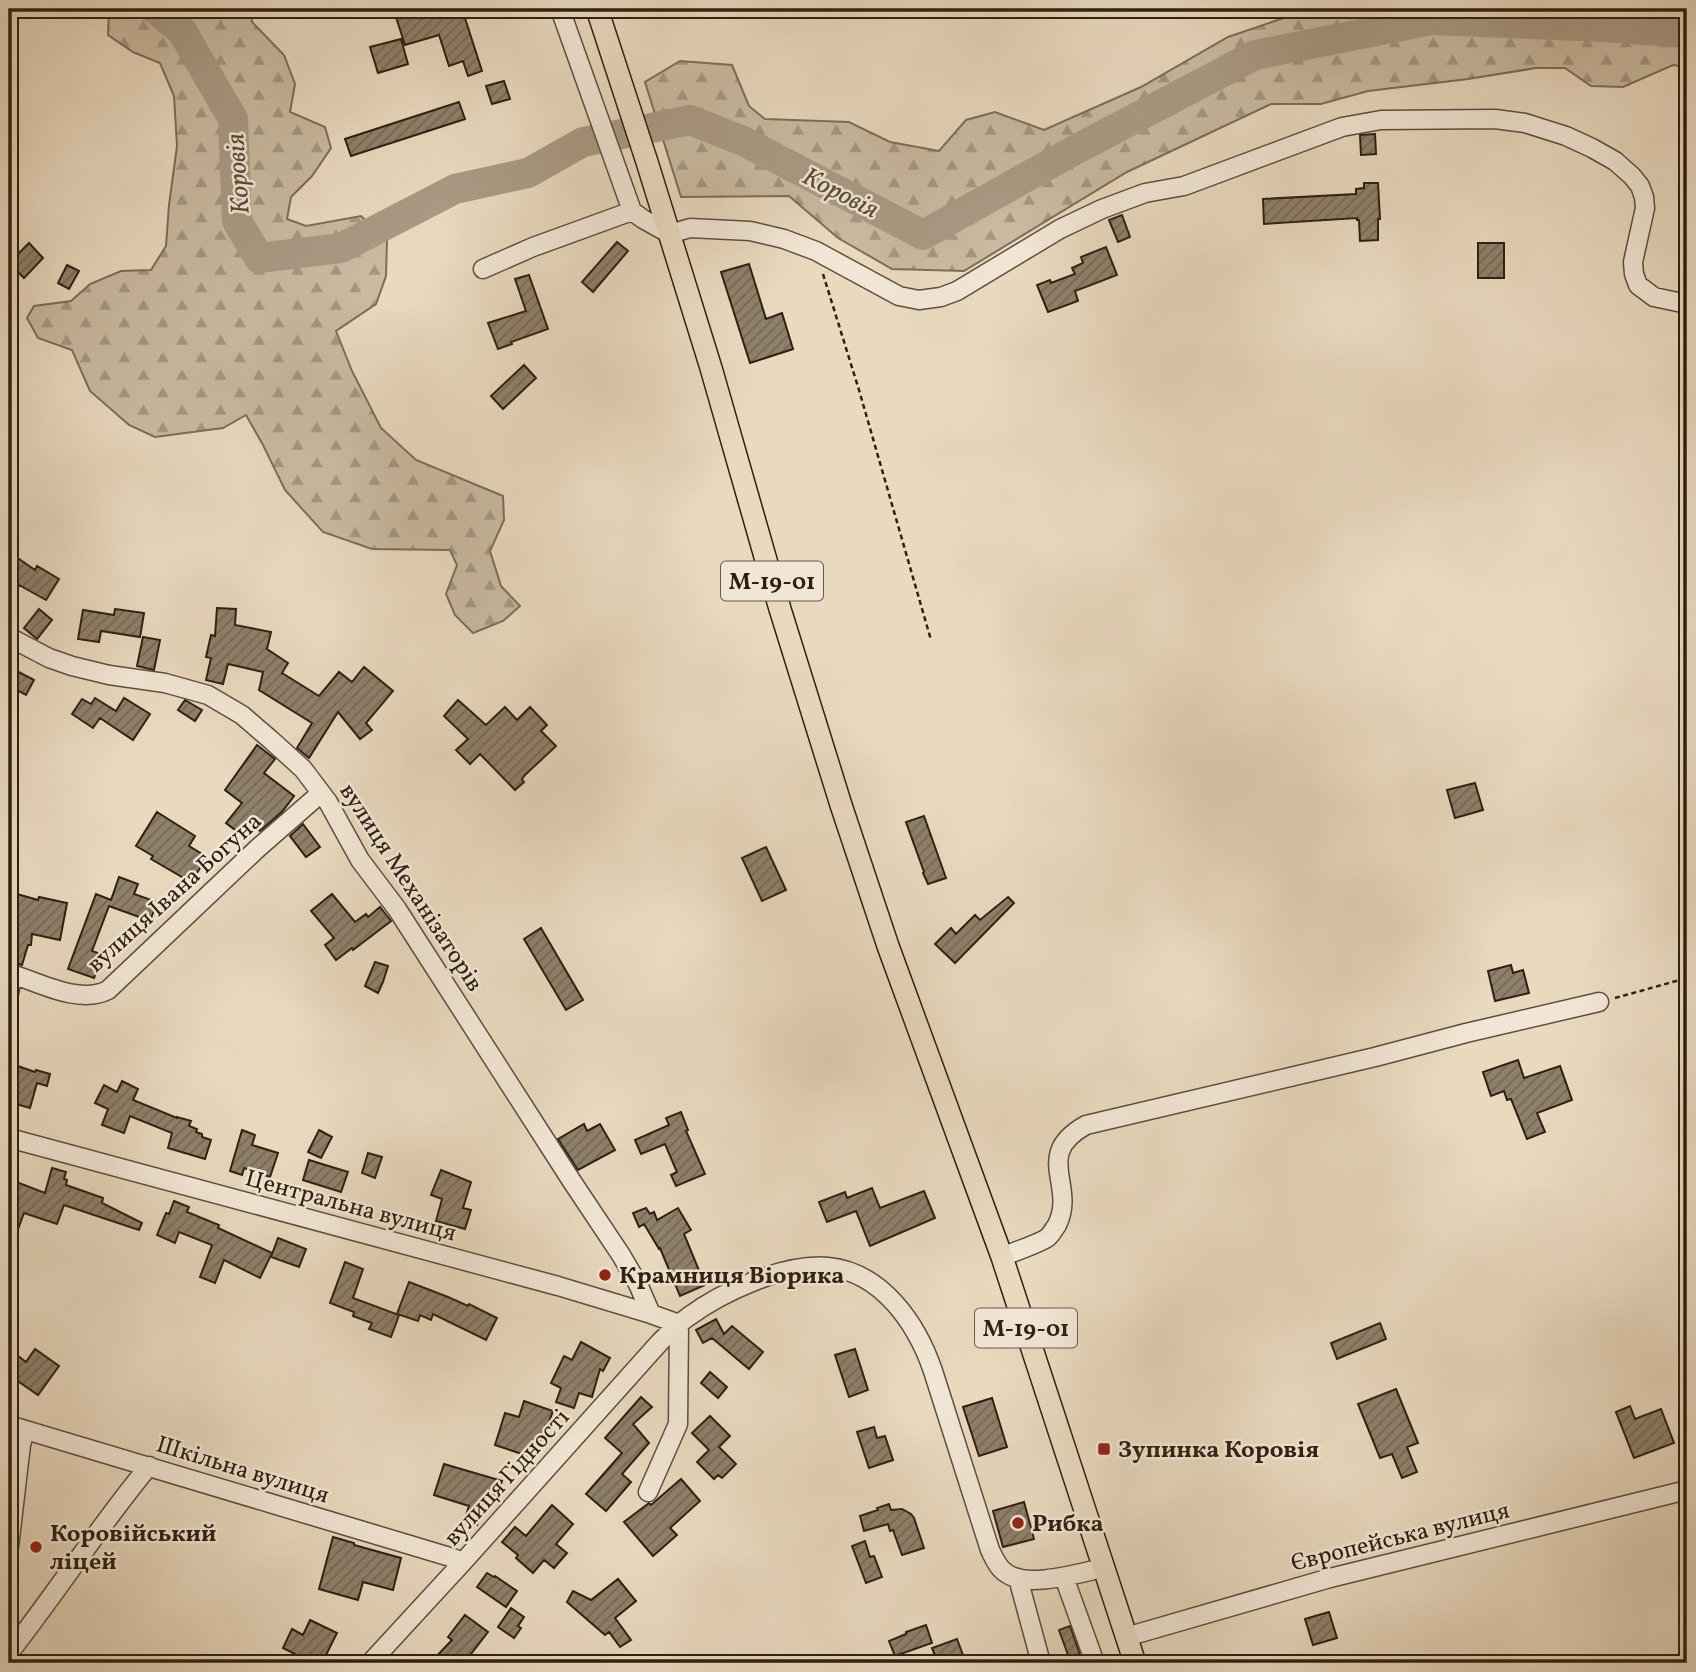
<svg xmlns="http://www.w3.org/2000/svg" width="1696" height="1672" viewBox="0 0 1696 1672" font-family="Vollkorn,serif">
<defs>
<pattern id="forest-firs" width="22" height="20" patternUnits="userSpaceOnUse" patternTransform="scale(1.75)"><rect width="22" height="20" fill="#c9baa1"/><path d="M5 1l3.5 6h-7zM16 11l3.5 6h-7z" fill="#a49782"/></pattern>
<pattern id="building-hatch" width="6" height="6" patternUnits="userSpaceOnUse" patternTransform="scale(1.75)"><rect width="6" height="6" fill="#8f806b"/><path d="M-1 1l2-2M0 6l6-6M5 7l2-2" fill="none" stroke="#756857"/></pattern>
</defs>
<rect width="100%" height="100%" fill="#e9d9bf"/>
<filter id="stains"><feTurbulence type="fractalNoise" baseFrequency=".00286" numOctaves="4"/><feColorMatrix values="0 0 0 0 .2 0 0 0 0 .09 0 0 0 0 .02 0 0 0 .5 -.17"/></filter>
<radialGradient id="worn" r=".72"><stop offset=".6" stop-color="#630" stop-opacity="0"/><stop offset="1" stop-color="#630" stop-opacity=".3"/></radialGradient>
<path fill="url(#forest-firs)" stroke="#7c6d59" stroke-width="2" d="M 109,9 L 251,9 L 252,22 L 284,55 L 295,84 L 290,112 L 325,127 L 331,148 L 312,176 L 291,197 L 287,219 L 306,226 L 361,216 L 387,241 L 386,276 L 376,304 L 336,331 L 352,371 L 381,428 L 416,460 L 503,496 L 504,520 L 490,551 L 501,586 L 520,606 L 503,621 L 473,633 L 455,615 L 446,594 L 457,565 L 450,550 L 372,549 L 323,532 L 285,490 L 263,445 L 246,415 L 223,428 L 155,437 L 129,425 L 90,391 L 72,350 L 38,338 L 27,318 L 34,306 L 71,301 L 90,284 L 121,271 L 151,270 L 166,246 L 169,205 L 177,146 L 174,96 L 160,63 L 133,52 L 108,35 Z
M 1307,9 L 1687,9 L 1687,67 L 1673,65 L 1623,87 L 1591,86 L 1565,68 L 1536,68 L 1468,79 L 1368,91 L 1321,104 L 1271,104 L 1127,172 L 964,271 L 892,269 L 838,238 L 789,196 L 681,197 L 645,82 L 680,61 L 732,65 L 749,106 L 765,119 L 849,122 L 890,142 L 939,151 L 966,120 L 995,112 L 1044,130 L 1141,87 L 1228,37 L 1304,11 Z"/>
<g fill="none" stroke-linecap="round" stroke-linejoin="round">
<path stroke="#a99a84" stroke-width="30" d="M 155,9 L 182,31 L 233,119 L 237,221 L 259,258 L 341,248 L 455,189 L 528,173 L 583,142 L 690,120 L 743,141 L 923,235 L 1073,151 L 1255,55 L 1432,20 L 1605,27 L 1687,33"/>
</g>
<path fill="url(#building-hatch)" stroke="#2e2011" stroke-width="2" d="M 412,9 L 462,9 L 482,71 L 468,76 L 463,61 L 449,66 L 439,35 L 405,45 L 395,14 Z
M 401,39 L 408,64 L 378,73 L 370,47 Z
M 504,81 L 510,99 L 492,104 L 486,86 Z
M 459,102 L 465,119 L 351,156 L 345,139 Z
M 1375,134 L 1376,154 L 1361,155 L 1360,135 Z
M 1364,183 L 1378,183 L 1380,219 L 1378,219 L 1378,240 L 1360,241 L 1359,220 L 1357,220 L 1357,218 L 1264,224 L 1263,199 L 1356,194 L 1356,189 L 1364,188 Z
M 1122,215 L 1130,237 L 1118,242 L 1109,220 Z
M 617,242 L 628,251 L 593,292 L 582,282 Z
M 29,243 L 43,258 L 24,278 L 9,263 Z
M 1478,243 L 1504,243 L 1504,278 L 1478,278 Z
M 1106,247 L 1117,275 L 1075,291 L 1078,301 L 1048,312 L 1037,285 L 1050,280 L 1051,283 L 1075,274 L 1072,268 L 1083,263 L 1081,257 Z
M 749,264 L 766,319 L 782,313 L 793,349 L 750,363 L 721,272 Z
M 67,265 L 79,271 L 69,289 L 58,283 Z
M 529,275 L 548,329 L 511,342 L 512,344 L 498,349 L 488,323 L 526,311 L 515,279 Z
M 524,365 L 536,378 L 503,409 L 491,396 Z
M 9,552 L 35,570 L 37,566 L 59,579 L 46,600 L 19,585 L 9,601 Z
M 217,608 L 236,609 L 235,625 L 271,632 L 267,649 L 288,663 L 282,673 L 319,696 L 339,672 L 352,682 L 364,667 L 393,691 L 366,723 L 372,730 L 360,739 L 338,712 L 309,758 L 297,748 L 312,723 L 259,690 L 263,672 L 228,664 L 223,684 L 206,680 L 211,658 L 206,657 L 211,635 L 215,636 Z
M 39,609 L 52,620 L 37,639 L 24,628 Z
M 115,609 L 144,613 L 140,637 L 101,631 L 99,642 L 78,639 L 83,610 L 114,615 Z
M 143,637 L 160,640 L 154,670 L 137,666 Z
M 9,667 L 34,680 L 26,695 L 9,686 Z
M 95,698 L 116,711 L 124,698 L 150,714 L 133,740 L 100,718 L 93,728 L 72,714 L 82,699 L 91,704 Z
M 185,700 L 202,710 L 195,721 L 178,710 Z
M 458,700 L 486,725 L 505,707 L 517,720 L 530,707 L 547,725 L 541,731 L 556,746 L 525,775 L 522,779 L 524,782 L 515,790 L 480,754 L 470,764 L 456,750 L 468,739 L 444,716 Z
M 257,745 L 275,759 L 264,773 L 294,796 L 282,812 L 260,831 L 253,824 L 243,836 L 226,823 L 242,803 L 225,790 Z
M 1475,783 L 1483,810 L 1455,818 L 1447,790 Z
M 157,812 L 195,836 L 189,846 L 207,857 L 195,876 L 191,874 L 187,880 L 151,859 L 153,856 L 136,846 Z
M 924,816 L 946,878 L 928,884 L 923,873 L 924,872 L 906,822 Z
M 303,824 L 320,847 L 306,857 L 290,836 Z
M 766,847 L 786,890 L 762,901 L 742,858 Z
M 119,877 L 138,884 L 134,894 L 157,902 L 150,921 L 109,906 L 92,951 L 103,955 L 94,978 L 68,969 L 96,894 L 111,900 Z
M 17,894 L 38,900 L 39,897 L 67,903 L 60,940 L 32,934 L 31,945 L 28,945 L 22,965 L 9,961 L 9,923 L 10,923 Z
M 332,894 L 355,922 L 366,914 L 368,917 L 380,907 L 391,921 L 353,950 L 352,948 L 336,960 L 325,945 L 334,938 L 311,911 Z
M 1008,897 L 1014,903 L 955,963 L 935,944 L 951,928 L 956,934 L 975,915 L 980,920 Z
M 541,928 L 583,1000 L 566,1010 L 524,939 Z
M 375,962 L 388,966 L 383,982 L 378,993 L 365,986 Z
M 1511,965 L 1513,973 L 1523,970 L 1529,993 L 1495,1001 L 1488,971 Z
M 1518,1060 L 1524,1078 L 1560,1066 L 1572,1100 L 1537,1113 L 1545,1132 L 1527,1139 L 1511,1099 L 1507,1100 L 1504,1091 L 1491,1096 L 1483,1072 Z
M 9,1063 L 35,1072 L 36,1070 L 50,1074 L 47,1086 L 37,1083 L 30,1108 L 9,1102 Z
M 122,1081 L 138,1089 L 133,1100 L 177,1118 L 177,1117 L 191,1121 L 189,1126 L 197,1129 L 196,1132 L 202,1134 L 202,1137 L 211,1140 L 205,1159 L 168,1148 L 172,1133 L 130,1116 L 124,1133 L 102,1125 L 108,1109 L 95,1103 L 104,1085 L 117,1092 Z
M 681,1112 L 688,1130 L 686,1131 L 705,1174 L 676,1186 L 671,1175 L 677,1172 L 665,1144 L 641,1154 L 635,1140 L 669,1125 L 666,1118 Z
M 584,1124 L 587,1131 L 600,1124 L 615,1150 L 578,1170 L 558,1139 Z
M 242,1130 L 255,1135 L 252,1145 L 278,1153 L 270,1177 L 244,1168 L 242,1175 L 230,1171 Z
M 319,1130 L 332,1137 L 321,1158 L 308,1152 Z
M 368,1153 L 382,1157 L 375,1178 L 362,1173 Z
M 309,1160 L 348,1172 L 341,1192 L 303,1180 Z
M 52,1168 L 66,1172 L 64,1179 L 67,1180 L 66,1185 L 103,1198 L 102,1203 L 142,1223 L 139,1230 L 64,1205 L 57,1224 L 24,1213 L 10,1251 L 9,1250 L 9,1196 L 14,1181 L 45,1193 Z
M 441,1170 L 471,1182 L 463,1208 L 471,1210 L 465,1229 L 436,1221 L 442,1199 L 431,1195 Z
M 872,1188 L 880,1208 L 924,1191 L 935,1218 L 870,1246 L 856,1211 L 827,1222 L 819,1202 L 845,1192 L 847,1198 Z
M 174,1201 L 189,1207 L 187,1212 L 219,1225 L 218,1228 L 272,1253 L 260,1278 L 224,1260 L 215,1283 L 200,1277 L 212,1245 L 179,1232 L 175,1243 L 157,1235 L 166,1213 L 169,1214 Z
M 646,1208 L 650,1214 L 654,1212 L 657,1220 L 678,1208 L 691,1230 L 684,1234 L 705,1285 L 680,1296 L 660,1248 L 659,1249 L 644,1224 L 639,1227 L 633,1213 Z
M 278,1238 L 306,1249 L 299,1267 L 271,1257 Z
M 345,1262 L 363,1269 L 353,1298 L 399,1315 L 391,1337 L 369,1329 L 372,1323 L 353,1316 L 354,1312 L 330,1303 Z
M 409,1282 L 448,1297 L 468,1306 L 469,1304 L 497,1318 L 486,1340 L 433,1314 L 431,1320 L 420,1315 L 418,1321 L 397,1314 Z
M 716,1319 L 724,1334 L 732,1326 L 763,1352 L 749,1369 L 712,1338 L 703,1343 L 696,1330 Z
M 1380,1323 L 1386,1339 L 1337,1359 L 1331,1343 Z
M 581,1342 L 610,1358 L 603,1371 L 600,1369 L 592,1397 L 579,1393 L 574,1408 L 556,1402 L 561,1388 L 551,1383 L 564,1356 L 572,1360 Z
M 9,1349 L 26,1362 L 35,1349 L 59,1366 L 38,1395 L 9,1375 Z
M 855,1349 L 868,1390 L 849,1397 L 835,1355 Z
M 710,1372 L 727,1387 L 718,1398 L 701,1383 Z
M 1396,1389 L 1418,1443 L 1407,1447 L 1417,1472 L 1402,1478 L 1392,1454 L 1380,1458 L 1358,1404 Z
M 641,1397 L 652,1407 L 633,1424 L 649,1443 L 622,1474 L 631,1482 L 606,1511 L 586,1494 L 622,1453 L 605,1438 Z
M 992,1398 L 1007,1447 L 979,1456 L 963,1407 Z
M 524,1401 L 553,1411 L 547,1427 L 545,1426 L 534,1458 L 495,1445 L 505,1413 L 519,1417 Z
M 1630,1406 L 1635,1419 L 1661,1409 L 1674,1443 L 1634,1458 L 1616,1412 Z
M 710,1416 L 730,1436 L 719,1447 L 736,1464 L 722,1478 L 718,1475 L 714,1479 L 697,1462 L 709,1450 L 692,1433 Z
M 874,1427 L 877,1438 L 885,1436 L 893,1460 L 869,1468 L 857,1432 Z
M 444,1464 L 502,1481 L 497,1498 L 486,1495 L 477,1525 L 464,1521 L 469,1506 L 434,1495 Z
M 681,1479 L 700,1501 L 670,1528 L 677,1535 L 653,1556 L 624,1522 L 649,1503 L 651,1505 Z
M 1024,1502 L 1034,1539 L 1003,1547 L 993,1511 Z
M 889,1504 L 891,1510 L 902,1509 L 911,1514 L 914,1518 L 924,1548 L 902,1555 L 893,1530 L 890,1531 L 888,1524 L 864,1531 L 860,1516 L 878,1510 L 877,1508 Z
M 552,1505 L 573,1524 L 556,1544 L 567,1553 L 554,1568 L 544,1560 L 533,1573 L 516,1558 L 518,1555 L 502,1542 L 515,1527 L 526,1536 Z
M 333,1537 L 354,1543 L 354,1545 L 401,1558 L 393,1590 L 363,1582 L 358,1600 L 319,1589 Z
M 865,1541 L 870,1557 L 874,1556 L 882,1577 L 866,1583 L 852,1546 Z
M 487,1573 L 494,1577 L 495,1576 L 517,1591 L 506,1607 L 477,1587 Z
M 618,1579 L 636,1601 L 615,1618 L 631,1640 L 620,1647 L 609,1632 L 605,1635 L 567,1602 L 573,1591 L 591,1600 Z
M 511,1608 L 524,1617 L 518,1626 L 521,1628 L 514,1638 L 498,1627 Z
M 1329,1612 L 1337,1638 L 1313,1645 L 1305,1619 Z
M 465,1615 L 488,1632 L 464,1663 L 430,1663 L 452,1640 L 448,1637 Z
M 310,1620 L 337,1633 L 322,1663 L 290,1663 L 295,1654 L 283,1648 L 292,1629 L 303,1635 Z
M 926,1625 L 932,1643 L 895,1656 L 889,1641 L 906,1634 L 906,1632 Z
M 1070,1626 L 1083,1663 L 1071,1663 L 1059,1630 Z
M 957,1639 L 966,1663 L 938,1663 L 932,1648 Z"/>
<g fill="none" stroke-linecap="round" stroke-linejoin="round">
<defs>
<path id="minor" d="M 560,9 L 632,211 L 643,219 L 670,234 L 690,228 L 750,231 L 784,239 L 816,251 L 899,296 L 919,300 L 941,297 L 957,291 L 1060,229 L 1102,209 L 1145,193 L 1184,186 L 1342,127 L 1381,120 L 1495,119 L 1525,123 L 1566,136 L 1592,148 L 1615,161 L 1632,176 L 1640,186 L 1644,197 L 1645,208 L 1633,262 L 1634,274 L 1638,285 L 1654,297 L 1687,304
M 483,269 L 533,247 L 632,211
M 9,637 L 49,658 L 72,666 L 109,675 L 165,683 L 208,695 L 242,715 L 271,740 L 303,769 L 328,802 L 360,860 L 397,909 L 571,1180 L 621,1255 L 638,1284 L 651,1314
M 9,973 C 38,982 79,1005 108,990 L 258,848 L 321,793
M 9,993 L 13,974
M 9,1138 L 558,1286 L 651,1314 L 679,1324
M 1002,1257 C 1015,1251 1036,1245 1047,1238 C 1051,1235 1054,1229 1057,1225 C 1077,1185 1032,1155 1086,1125 L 1375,1057 L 1466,1033 L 1599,1002
M 9,1425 L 450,1557 L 463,1562
M 648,1492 L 678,1424 L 679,1324
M 9,1547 L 21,1445 L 25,1430
M 1064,1577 L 1095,1663
M 1018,1578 L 1041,1663
M 1126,1637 L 1330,1578 L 1687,1490
M 9,1653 C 57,1592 99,1526 149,1466
M 370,1663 L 463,1562 L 660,1342 C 669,1333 678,1324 688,1317 C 722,1292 784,1263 828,1267 C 882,1272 917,1324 933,1371 L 990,1550 C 994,1558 998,1568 1006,1573 C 1027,1589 1079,1573 1103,1568"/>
<path id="major" d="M 597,9 L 647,162 L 711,368 L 780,609 L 841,805 L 888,946 L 1002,1257 L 1135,1663"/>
</defs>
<use href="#minor" stroke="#5d4e3c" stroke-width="21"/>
<use href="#major" stroke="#2e2011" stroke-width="24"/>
<path stroke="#2e2011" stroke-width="2.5" stroke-dasharray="5 3.5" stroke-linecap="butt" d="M 823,274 L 859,390 L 931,640
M 1615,998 L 1687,978"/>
<use href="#minor" stroke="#f1e6d5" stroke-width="18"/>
<use href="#major" stroke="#e9d9bf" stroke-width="21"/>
</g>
<g fill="#8f2418" stroke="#f1e6d5" stroke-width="2.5">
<circle cx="605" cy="1275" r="7"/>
<rect x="1097" y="1442" width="14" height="14" rx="3.5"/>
<circle cx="1018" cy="1523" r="7"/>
<circle cx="36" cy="1547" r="7"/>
</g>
<g text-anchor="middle" stroke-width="5" stroke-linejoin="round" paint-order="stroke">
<g fill="#f1e6d5" stroke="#685b4c" stroke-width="2">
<rect x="721" y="561.5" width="102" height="39" rx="5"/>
<rect x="975" y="1308.5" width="102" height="39" rx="5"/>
</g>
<g font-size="23" font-weight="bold" fill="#2e2011">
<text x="772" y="589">М-19-01</text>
<text x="1026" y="1336">М-19-01</text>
</g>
<g font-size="24" fill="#2e2011" stroke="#f1e6d5">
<text transform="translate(412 887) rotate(57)" y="8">вулиця Механізаторів</text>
<text transform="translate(174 892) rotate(-42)" y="8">вулиця Івана Богуна</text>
<text transform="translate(351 1205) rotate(15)" y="8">Центральна вулиця</text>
<text transform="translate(243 1469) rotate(17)" y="8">Шкільна вулиця</text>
<text transform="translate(506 1477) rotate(-48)" y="8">вулиця Гідності</text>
<text transform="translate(1400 1536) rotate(-14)" y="8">Європейська вулиця</text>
</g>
<g font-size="24" font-weight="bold" fill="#2e2011" stroke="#f1e6d5" text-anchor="start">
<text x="619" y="1283">Крамниця Віорика</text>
<text x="1118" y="1457">Зупинка Коровія</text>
<text x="1032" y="1531">Рибка</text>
<text x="50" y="1541">Коровійський<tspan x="50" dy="28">ліцей</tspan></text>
</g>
<g font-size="26" font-style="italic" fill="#594b39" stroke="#f1e6d5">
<text transform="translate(237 174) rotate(-94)" y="9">Коровія</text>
<text transform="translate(841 192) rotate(27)" y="9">Коровія</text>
</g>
</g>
<rect width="1696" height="1672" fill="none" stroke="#e9d9bf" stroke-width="35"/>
<rect x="10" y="10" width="1675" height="1651" fill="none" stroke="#2e2011" stroke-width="3.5"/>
<rect x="18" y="18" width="1661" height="1637" fill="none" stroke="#2e2011" stroke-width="2"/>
<rect width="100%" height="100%" filter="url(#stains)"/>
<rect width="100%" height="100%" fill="url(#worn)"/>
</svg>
